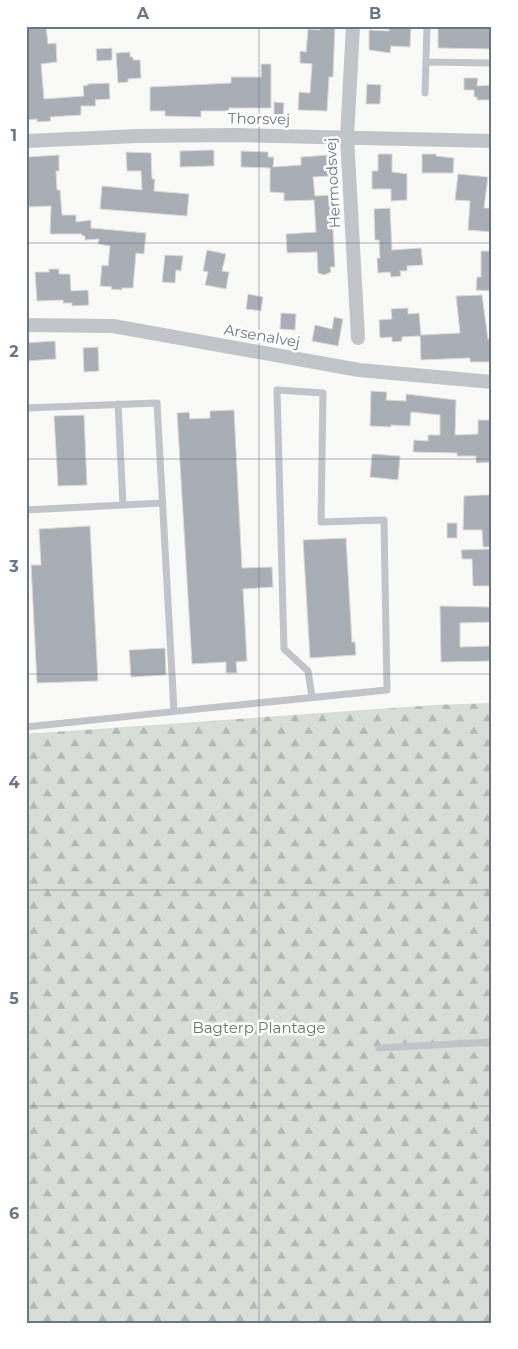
<svg xmlns="http://www.w3.org/2000/svg" width="518" height="1349" viewBox="0 0 518 1349" font-family="Montserrat,sans-serif">
<defs>
<pattern id="forest-firs" width="22" height="20" patternUnits="userSpaceOnUse" patternTransform="scale(1.25)"><rect width="22" height="20" fill="#d8ddd7"/><path d="M5 1l3.5 6h-7zM16 11l3.5 6h-7z" fill="#b3b8b4"/></pattern>
</defs>
<rect width="100%" height="100%" fill="#f9f9f7"/>
<path fill="url(#forest-firs)" d="M 492,703 L 492,1323 L 26,1323 L 26,734 L 435,705 Z"/>
<path fill="#a9aeb5" stroke="#dbdbd9" d="M 26,26 L 46,26 L 48,44 L 56,43 L 57,62 L 41,64 L 44,99 L 84,96 L 83,86 L 88,85 L 88,84 L 109,83 L 110,99 L 95,100 L 96,106 L 81,106 L 81,115 L 50,117 L 51,121 L 37,122 L 37,119 L 26,120 Z
M 320,26 L 335,26 L 333,77 L 329,77 L 327,111 L 298,110 L 299,92 L 310,93 L 312,64 L 300,63 L 300,51 L 306,52 L 308,29 L 320,30 Z
M 389,26 L 411,26 L 410,47 L 391,46 L 390,53 L 369,50 L 369,30 L 389,31 Z
M 438,26 L 492,26 L 492,49 L 438,48 Z
M 112,48 L 112,60 L 97,61 L 96,49 Z
M 130,52 L 130,57 L 133,57 L 133,60 L 140,60 L 141,78 L 128,79 L 128,82 L 118,83 L 116,53 Z
M 261,64 L 271,64 L 271,108 L 229,108 L 229,111 L 201,111 L 201,117 L 165,116 L 165,111 L 150,111 L 150,87 L 231,83 L 231,77 L 261,77 Z
M 464,78 L 478,78 L 477,86 L 492,85 L 492,100 L 477,100 L 477,97 L 474,97 L 474,90 L 464,90 Z
M 367,84 L 381,85 L 380,104 L 366,104 Z
M 274,102 L 284,103 L 283,115 L 274,115 Z
M 214,150 L 214,166 L 180,167 L 180,151 Z
M 241,151 L 268,152 L 268,157 L 274,157 L 273,167 L 301,165 L 301,157 L 329,155 L 331,176 L 313,177 L 315,196 L 331,195 L 335,267 L 330,267 L 331,272 L 324,275 L 318,273 L 317,252 L 287,253 L 286,234 L 316,232 L 314,200 L 284,201 L 284,193 L 270,192 L 270,168 L 241,167 Z
M 126,152 L 151,153 L 152,179 L 155,179 L 154,191 L 189,194 L 187,216 L 100,209 L 102,186 L 142,190 L 141,171 L 127,171 Z
M 378,154 L 392,154 L 392,172 L 407,174 L 407,200 L 391,201 L 391,189 L 372,189 L 372,171 L 378,171 Z
M 422,154 L 436,154 L 436,156 L 454,158 L 453,173 L 422,173 Z
M 59,155 L 59,171 L 56,171 L 57,190 L 60,190 L 62,215 L 76,215 L 76,222 L 91,220 L 91,228 L 146,233 L 144,254 L 136,253 L 133,288 L 122,288 L 122,290 L 111,289 L 112,287 L 100,286 L 102,265 L 108,266 L 110,246 L 98,244 L 99,239 L 85,240 L 85,236 L 82,236 L 82,234 L 50,234 L 51,206 L 29,207 L 26,157 Z
M 458,174 L 488,177 L 484,208 L 492,208 L 492,232 L 468,230 L 470,201 L 455,200 Z
M 390,208 L 392,250 L 421,248 L 423,265 L 407,266 L 407,271 L 400,271 L 401,276 L 391,277 L 390,272 L 378,273 L 377,258 L 380,258 L 379,240 L 375,240 L 374,209 Z
M 207,250 L 226,254 L 222,271 L 229,272 L 226,289 L 205,285 L 208,272 L 203,271 Z
M 481,251 L 492,251 L 492,291 L 476,290 L 477,277 L 481,277 Z
M 165,255 L 183,256 L 181,271 L 176,270 L 175,283 L 162,282 Z
M 49,269 L 59,269 L 59,274 L 70,274 L 71,291 L 88,290 L 89,305 L 72,306 L 72,303 L 63,303 L 63,300 L 37,301 L 35,272 L 49,272 Z
M 248,294 L 263,297 L 261,311 L 246,309 Z
M 482,295 L 488,339 L 491,339 L 491,360 L 489,361 L 489,362 L 470,362 L 470,358 L 421,360 L 420,336 L 402,337 L 402,341 L 392,342 L 392,337 L 380,338 L 379,320 L 392,319 L 391,309 L 408,308 L 408,314 L 419,313 L 421,335 L 460,333 L 456,296 Z
M 281,313 L 296,314 L 295,330 L 280,329 Z
M 334,317 L 343,319 L 338,346 L 312,341 L 315,325 L 332,329 Z
M 55,341 L 56,359 L 27,361 L 26,343 Z
M 98,347 L 99,371 L 84,372 L 83,348 Z
M 371,391 L 387,392 L 386,400 L 406,401 L 406,394 L 456,400 L 455,435 L 478,434 L 478,420 L 492,420 L 492,462 L 476,463 L 476,456 L 457,456 L 457,453 L 413,452 L 414,440 L 428,441 L 428,435 L 440,435 L 440,415 L 411,412 L 410,426 L 391,425 L 391,427 L 370,426 Z
M 234,410 L 242,568 L 272,567 L 273,587 L 243,589 L 247,661 L 236,662 L 237,673 L 226,673 L 226,662 L 192,664 L 177,413 L 189,412 L 190,419 L 210,418 L 210,411 Z
M 84,415 L 87,485 L 58,486 L 54,416 Z
M 372,454 L 400,456 L 398,480 L 370,477 Z
M 482,495 L 492,495 L 492,547 L 483,547 L 482,530 L 463,530 L 464,496 Z
M 447,523 L 457,523 L 457,538 L 447,538 Z
M 90,526 L 98,681 L 37,683 L 31,565 L 41,565 L 39,529 Z
M 346,538 L 352,642 L 355,642 L 356,655 L 310,658 L 303,540 Z
M 490,549 L 492,586 L 473,586 L 472,559 L 462,559 L 461,550 Z
M 440,606 L 491,607 L 492,622 L 460,623 L 460,647 L 491,646 L 491,661 L 441,662 Z
M 165,648 L 166,675 L 131,677 L 129,650 Z"/>
<g fill="none" stroke-linecap="round" stroke-linejoin="round">
<path stroke="#c1c4c8" stroke-width="7" d="M 426,62 L 492,63
M 425,93 L 427,26
M 26,408 L 157,403 L 174,711
M 123,505 L 162,503
M 26,510 L 123,505 L 118,404
M 26,727 C 146,714 267,702 387,690 L 384,520 L 321,522 L 323,393 L 277,390 L 284,649 L 308,671 L 312,697
M 379,1048 L 492,1042"/>
<path stroke="#c1c4c8" stroke-width="14" d="M 353,26 L 347,137 L 358,338
M 26,141 L 138,136 L 236,135 L 492,141
M 26,325 L 113,326 L 359,370 L 492,382"/>
</g>
<path fill="none" stroke="#6b7685" stroke-width="1" stroke-opacity="0.55" d="M 259,26 L 259,1323M 26,243 L 492,243M 26,459 L 492,459M 26,674 L 492,674M 26,890 L 492,890M 26,1106 L 492,1106"/>
<g text-anchor="middle" stroke-width="5" stroke-linejoin="round" paint-order="stroke">
<g font-size="15" fill="#6b7685" stroke="#fff">
<text transform="translate(259 119) rotate(1)" y="5">Thorsvej</text>
<text transform="translate(333 183) rotate(-93)" y="5">Hermodsvej</text>
<text transform="translate(262 336) rotate(10)" y="5">Arsenalvej</text>
</g>
<g font-size="15" fill="#667865" stroke="#fff">
<text x="259" y="1033">Bagterp Plantage</text>
</g>
</g>
<rect width="518" height="1349" fill="none" stroke="#ffffff" stroke-width="55"/>
<rect x="28" y="28" width="462" height="1294" fill="none" stroke="#6b7685" stroke-width="2"/>
<g font-size="16" text-anchor="middle" font-weight="bold" fill="#6b7685">
<text x="143" y="19">A</text>
<text x="375" y="19">B</text>
<text x="14" y="141">1</text>
<text x="14" y="357">2</text>
<text x="14" y="572">3</text>
<text x="14" y="788">4</text>
<text x="14" y="1004">5</text>
<text x="14" y="1219">6</text>
</g>
</svg>
